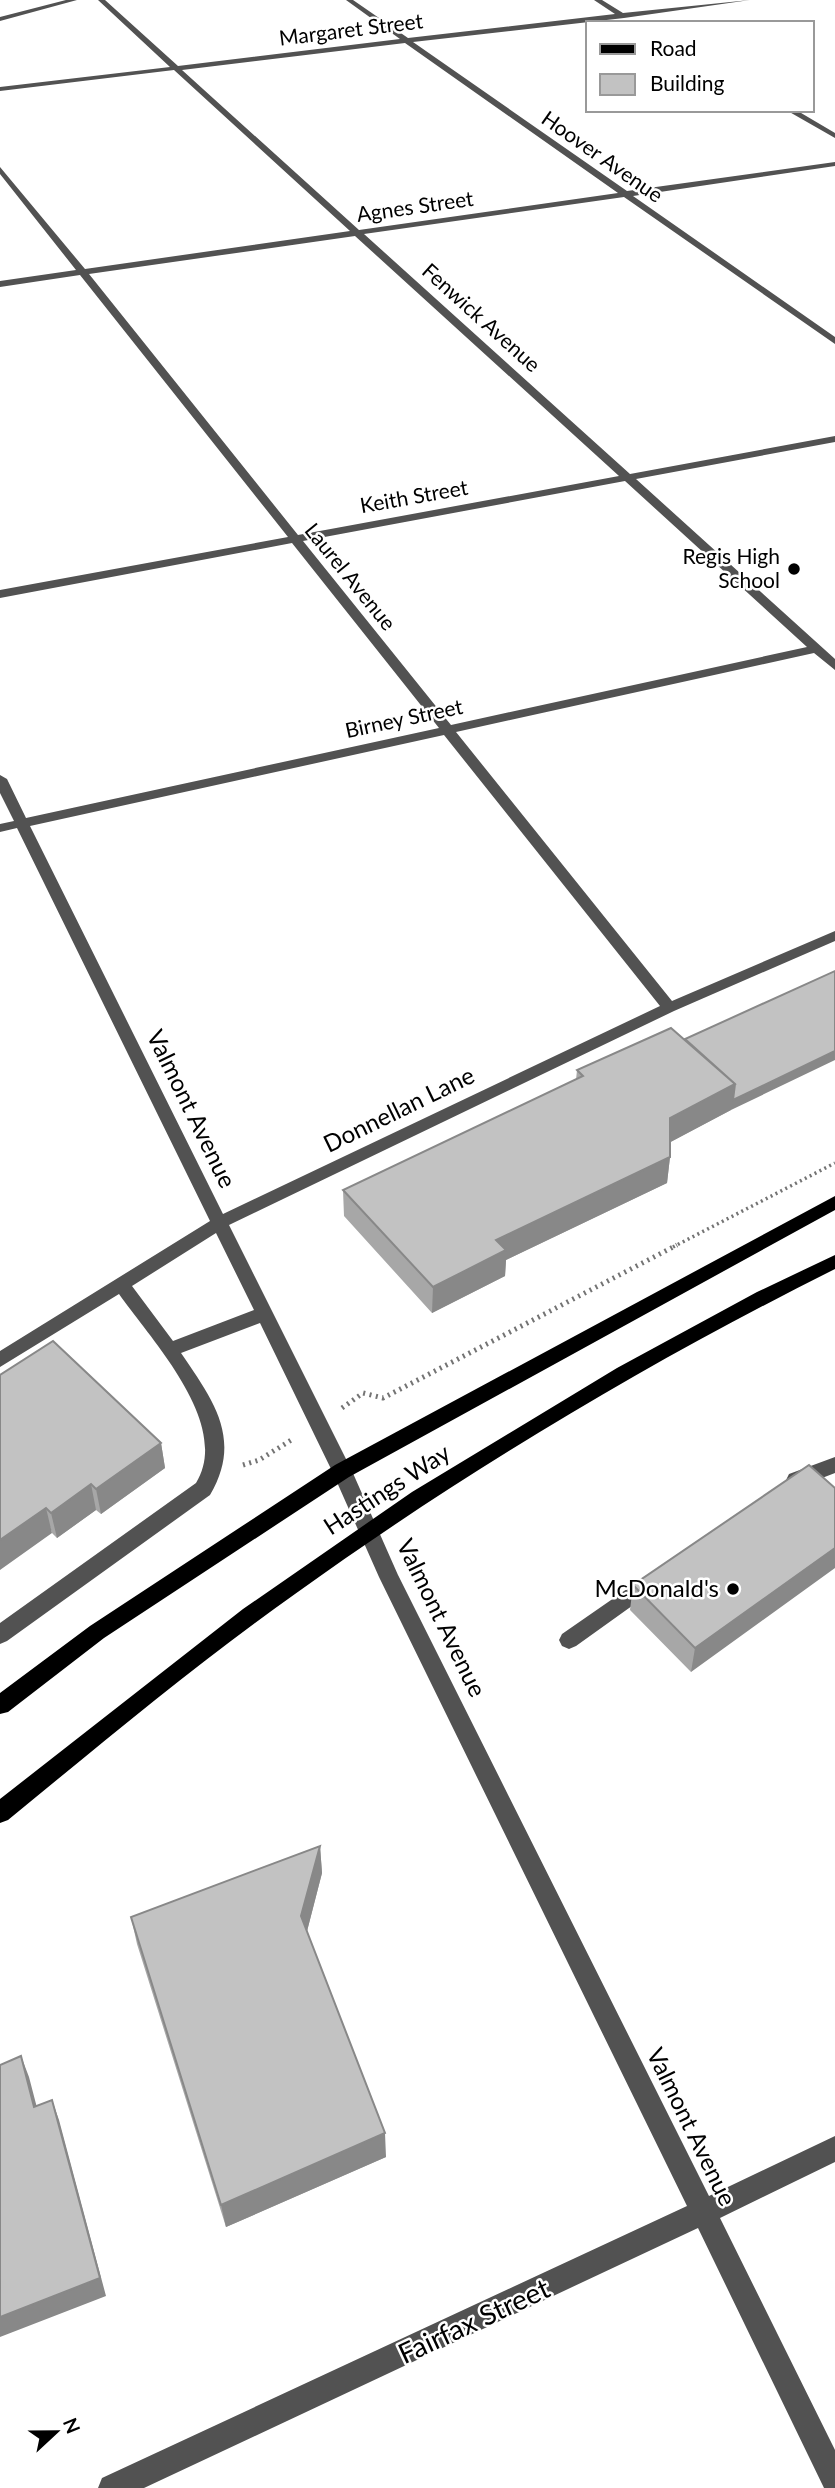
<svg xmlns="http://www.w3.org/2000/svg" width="835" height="2488" viewBox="0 0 835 2488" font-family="Lato,sans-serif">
<rect width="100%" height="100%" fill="#fff"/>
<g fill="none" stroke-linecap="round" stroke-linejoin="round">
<path stroke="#747474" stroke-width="3.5" stroke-dasharray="2 3.5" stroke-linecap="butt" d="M 673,1247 L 835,1163"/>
<path stroke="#747474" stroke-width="5" stroke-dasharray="2 4.5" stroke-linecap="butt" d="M 342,1408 L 363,1393 L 383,1398 L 677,1245
M 243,1465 L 259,1460 L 293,1439"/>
<path fill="#525252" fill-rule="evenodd" d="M 66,0 L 77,0 L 0,21 L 0,17 Z
M 98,0 L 105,0 L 178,66 L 400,39 L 346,0 L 353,0 L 408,38 L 615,14 L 594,0 L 602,0 L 623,13 L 750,0 L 624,18 L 413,42 L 627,191 L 835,162 L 835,166 L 633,196 L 835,337 L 835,344 L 624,197 L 364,234 L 630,474 L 835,436 L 835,442 L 636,479 L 835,659 L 835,670 L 814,653 L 456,732 L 672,1001 L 835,931 L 835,941 L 674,1011 L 229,1225 L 352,1471 L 398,1575 L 709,2196 L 835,2136 L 835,2162 L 720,2218 L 835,2450 L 835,2488 L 824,2488 L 698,2228 L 144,2488 L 98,2488 L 102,2478 L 687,2206 L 379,1577 L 332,1471 L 260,1323 L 181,1353 C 213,1400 243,1439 210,1495 L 7,1641 L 0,1644 L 0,1623 L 196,1483 C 232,1424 152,1341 119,1294 L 0,1367 L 0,1351 L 210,1221 L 17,828 L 0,832 L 0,824 L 14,821 L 0,793 L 0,775 L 7,779 L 26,818 L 439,728 L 292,543 L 0,598 L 0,590 L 288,537 L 80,275 L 0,287 L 0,281 L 76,270 L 0,174 L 0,167 L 85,269 L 350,231 L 174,70 L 0,91 L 0,87 L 170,67 ZM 405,43 L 618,193 L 359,230 L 182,70 ZM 355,236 L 619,476 L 298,535 L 89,274 ZM 625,481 L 807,647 L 451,725 L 303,541 ZM 444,735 L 660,1006 L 223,1214 L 30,826 ZM 216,1233 L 254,1310 L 173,1341 L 132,1286 Z
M 786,110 L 796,110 L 835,133 L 835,138 Z
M 835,1457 L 835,1473 L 796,1488 L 789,1486 L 786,1480 L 789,1474 Z
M 650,1573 L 657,1576 L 660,1582 L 657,1588 L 576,1646 L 569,1649 L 562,1646 L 559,1640 L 562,1634 Z"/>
<path fill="#000" fill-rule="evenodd" d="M 835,1196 L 835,1210 L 349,1477 L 104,1638 L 8,1712 L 0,1714 L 0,1693 L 90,1626 L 335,1465 Z
M 835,1255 L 835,1269 C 647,1363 466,1471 295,1594 C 196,1664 102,1743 8,1820 L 0,1823 L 0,1799 L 243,1609 L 412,1492 L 617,1368 L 757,1292 Z"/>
</g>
<path fill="#a7a7a7" d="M 577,1070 L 731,1110 L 670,1142 L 670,1157 L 667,1183 L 506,1260 L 505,1276 L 432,1313 L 344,1216 L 343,1190 L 576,1080 Z
M 0,1375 L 161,1443 L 165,1468 L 101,1514 L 96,1510 L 57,1538 L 52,1533 Z
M 809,1465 L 691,1672 L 630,1610 L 633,1585 Z
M 320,1846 L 322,1873 L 307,1931 L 386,2157 L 226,2227 L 137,1944 L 131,1917 Z"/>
<path fill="#888" d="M 835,1051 L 835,1060 L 731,1110 L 667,1144 L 670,1118 L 735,1084 Z
M 670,1157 L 667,1183 L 506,1260 L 505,1276 L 432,1313 L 433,1287 L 496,1240 Z
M 161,1443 L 165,1468 L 101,1514 L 96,1489 Z
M 91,1484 L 96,1510 L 57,1538 L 51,1513 Z
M 46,1508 L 52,1533 L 0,1570 L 0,1540 Z
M 835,1548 L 835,1568 L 691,1672 L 695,1648 Z
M 320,1846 L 322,1873 L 304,1943 L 301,1916 Z
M 21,2056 L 29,2077 L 42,2127 L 34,2107 Z
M 52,2100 L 59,2120 L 106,2296 L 0,2337 L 0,2317 Z
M 385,2133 L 386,2157 L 226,2227 L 221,2205 Z"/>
<path fill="#c2c2c2" stroke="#888" stroke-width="2" d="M 835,971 L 835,1051 L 733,1100 L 735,1084 L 685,1039 Z
M 671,1028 L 735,1084 L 670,1118 L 670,1157 L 496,1240 L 506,1250 L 433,1287 L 343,1190 L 583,1076 L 577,1070 Z
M 53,1341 L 161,1443 L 96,1489 L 91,1484 L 51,1513 L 46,1508 L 0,1540 L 0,1375 Z
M 809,1465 L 835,1488 L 835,1548 L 695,1648 L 633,1585 Z
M 320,1846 L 301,1916 L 385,2133 L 221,2205 L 131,1917 Z
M 21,2056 L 34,2107 L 52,2100 L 100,2278 L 0,2317 L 0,2065 Z"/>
<g fill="#000" stroke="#fff" stroke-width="2.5">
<circle cx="794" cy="569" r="7"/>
<circle cx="733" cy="1589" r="7"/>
</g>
<g text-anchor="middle" stroke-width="5" stroke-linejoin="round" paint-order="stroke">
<g font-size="21" fill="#000" stroke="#fff">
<text transform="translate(351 30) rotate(-7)" y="7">Margaret Street</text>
<text transform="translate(602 157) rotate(35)" y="7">Hoover Avenue</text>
<text transform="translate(415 207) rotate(-8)" y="7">Agnes Street</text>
<text transform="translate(481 318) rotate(42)" y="7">Fenwick Avenue</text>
<text transform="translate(414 497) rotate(-10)" y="7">Keith Street</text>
<text transform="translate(350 577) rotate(51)" y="7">Laurel Avenue</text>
<text transform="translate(404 719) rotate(-12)" y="7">Birney Street</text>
</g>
<g font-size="21" fill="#000" stroke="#fff" text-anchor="end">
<text x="780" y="564">Regis High<tspan x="780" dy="24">School</tspan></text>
</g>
<g font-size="24" fill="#000" stroke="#fff">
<text transform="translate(191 1109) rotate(64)" y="8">Valmont Avenue</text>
<text transform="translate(399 1110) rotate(-26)" y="8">Donnellan Lane</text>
<text transform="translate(387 1490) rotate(-33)" y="8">Hastings Way</text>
<text transform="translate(441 1618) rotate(64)" y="8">Valmont Avenue</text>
<text transform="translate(691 2127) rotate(64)" y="8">Valmont Avenue</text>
</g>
<g font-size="24" fill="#000" stroke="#fff" text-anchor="end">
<text x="719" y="1597">McDonald's</text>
</g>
<g font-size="28" fill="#000" stroke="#fff">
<text transform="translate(474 2321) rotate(-25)" y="10">Fairfax Street</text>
</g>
</g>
<rect x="586" y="21" width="228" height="91" fill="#ffffff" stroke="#999999" stroke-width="2"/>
<rect x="600" y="44" width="35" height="10" fill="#000000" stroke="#999999" stroke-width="2"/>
<text x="650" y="56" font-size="21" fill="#000000">Road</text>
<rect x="600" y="74" width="35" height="21" fill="#c2c2c2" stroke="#999999" stroke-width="2"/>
<text x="650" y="91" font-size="21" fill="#000000">Building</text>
<g transform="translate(56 2432) rotate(68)" stroke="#ffffff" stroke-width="5" paint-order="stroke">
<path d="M0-5L12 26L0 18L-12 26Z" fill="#000000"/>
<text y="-10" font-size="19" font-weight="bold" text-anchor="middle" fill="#000000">N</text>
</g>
</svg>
